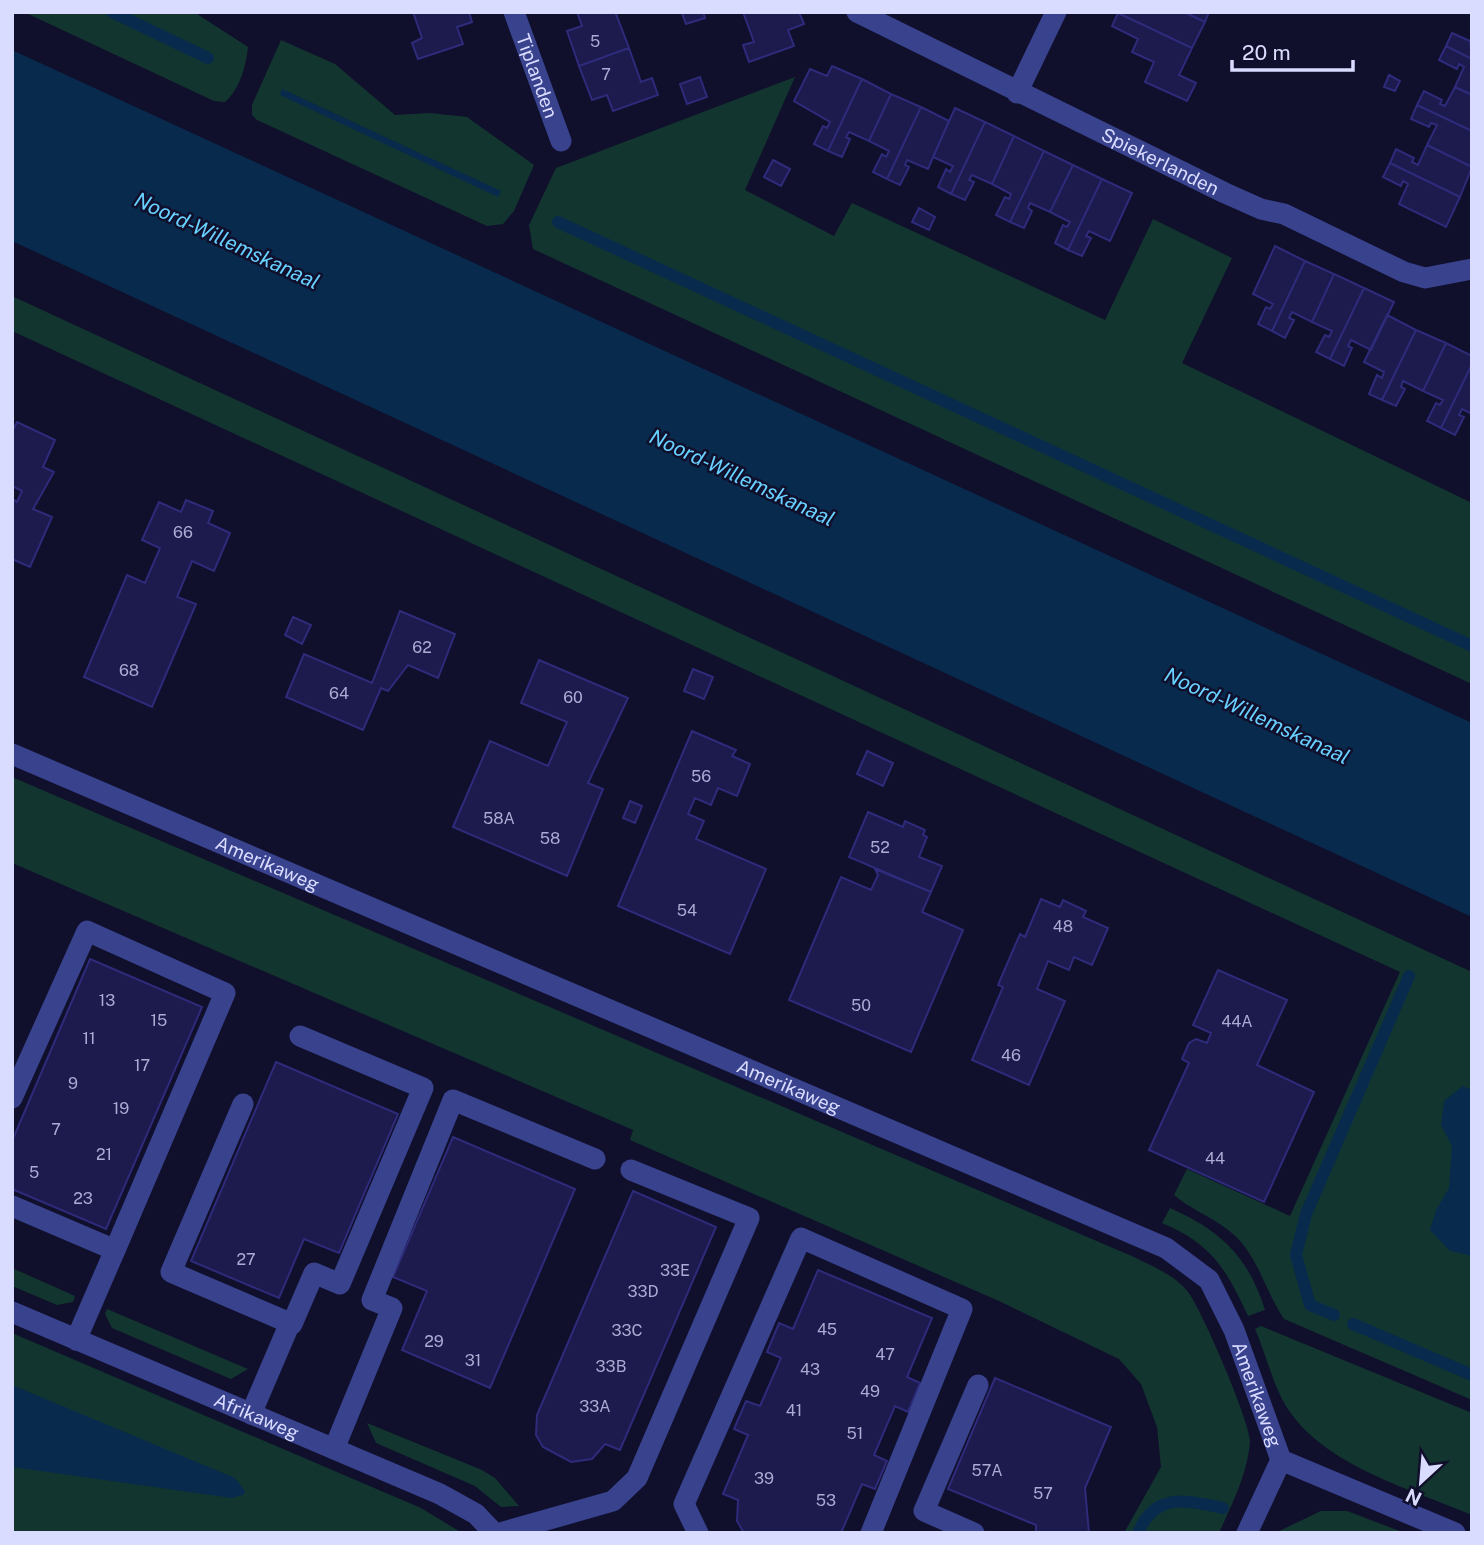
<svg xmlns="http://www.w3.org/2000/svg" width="1484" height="1545" viewBox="0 0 1484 1545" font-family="'Public Sans',sans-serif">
<rect width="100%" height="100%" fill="#100f2c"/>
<path fill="#12362f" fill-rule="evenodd" d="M 24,12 L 194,12 L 248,47 C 246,66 240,89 225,102 L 214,101 Z
M 281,40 L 335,64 L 395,115 L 430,113 L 467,117 L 534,165 L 514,211 L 503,224 L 487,226 L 257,120 L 252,115 L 252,105 ZM 282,89 L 500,191 L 500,194 Z
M 795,77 L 745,190 L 834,236 L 852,203 L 1105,320 L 1153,219 L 1232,258 L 1182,363 L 1472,503 L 1472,684 L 533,249 L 529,225 L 556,168 Z
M 12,296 L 1472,972 L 1472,1400 L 1284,1319 C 1267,1294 1261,1266 1241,1242 C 1222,1220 1195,1213 1174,1195 L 1187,1169 L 1290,1216 L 1400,972 L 12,331 Z
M 12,777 L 1134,1257 C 1153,1267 1175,1275 1188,1292 C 1202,1310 1250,1422 1250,1441 C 1248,1473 1232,1504 1219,1533 L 1124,1533 L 1161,1467 L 1157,1427 L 1141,1384 L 1119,1359 L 999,1301 L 630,1140 L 633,1130 L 12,863 Z
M 1170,1208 C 1221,1231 1248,1256 1265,1310 L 1248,1316 C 1226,1269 1212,1244 1162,1223 Z
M 12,1268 L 75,1296 L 73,1302 L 57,1305 L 12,1286 Z
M 107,1309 L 248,1369 L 231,1379 L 112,1328 L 105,1314 Z
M 1261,1326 L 1472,1413 L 1472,1515 C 1409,1488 1316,1464 1282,1399 C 1271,1377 1265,1352 1255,1329 Z
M 12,1333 L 421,1508 L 462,1533 L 12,1533 Z
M 367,1423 L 482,1470 L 495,1478 L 519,1506 L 501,1507 L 475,1486 L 376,1443 Z
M 1321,1511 L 1347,1511 L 1405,1533 L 1275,1533 Z"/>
<path fill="#082b4d" d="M 12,50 L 1472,723 L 1472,917 L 12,241 Z
M 282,89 L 501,191 L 498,197 L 280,95 Z
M 1463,1086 L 1472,1090 L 1472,1256 L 1450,1251 L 1430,1230 L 1436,1210 L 1449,1188 L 1452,1146 L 1441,1125 L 1444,1101 Z
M 12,1385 L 235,1478 L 245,1491 L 243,1495 L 232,1498 L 12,1467 Z"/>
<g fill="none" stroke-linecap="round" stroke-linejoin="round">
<path stroke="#082b4d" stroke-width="12" d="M 112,12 L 208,58
M 558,222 L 1472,646
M 1334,1315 L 1310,1305 L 1296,1255 L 1306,1214 L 1409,976
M 1353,1324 L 1472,1375
M 1138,1533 C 1155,1492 1185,1500 1223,1508"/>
</g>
<path fill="#1d1a4e" stroke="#2e2b7b" stroke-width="2" d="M 413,12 L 469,12 L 472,22 L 457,27 L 463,44 L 418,59 L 412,43 L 422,38 Z
M 577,12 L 620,12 L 616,14 L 629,48 L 579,66 L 567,31 L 582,26 Z
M 703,12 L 705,18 L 686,24 L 682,13 Z
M 743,12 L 799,12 L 804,24 L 788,30 L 794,46 L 749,62 L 743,45 L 754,42 Z
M 1184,12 L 1209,12 L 1205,22 Z
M 1184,12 L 1205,22 L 1192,48 L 1118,13 Z
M 1118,13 L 1192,48 L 1179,75 L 1196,83 L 1187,101 L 1145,82 L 1154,62 L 1132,52 L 1138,39 L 1112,26 Z
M 1452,33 L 1470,41 L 1472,59 L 1446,46 Z
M 1446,46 L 1472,59 L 1472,95 L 1455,87 L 1464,67 L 1459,64 L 1457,69 L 1439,60 Z
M 629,48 L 641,82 L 652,78 L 658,95 L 613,111 L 607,95 L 592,100 L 579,66 Z
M 832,66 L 862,79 L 828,151 L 814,144 L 823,126 L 827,128 L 830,122 L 794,101 L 810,69 L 827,76 Z
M 1389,75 L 1400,81 L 1395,91 L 1384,87 Z
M 700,77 L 707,97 L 687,104 L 680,84 Z
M 862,79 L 891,94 L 869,141 L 849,132 L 846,137 L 850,139 L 842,157 L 828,151 Z
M 1455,87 L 1472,95 L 1472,131 L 1417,105 L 1424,91 L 1442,100 L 1440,104 L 1445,106 Z
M 891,94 L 921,107 L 887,179 L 873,172 L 882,154 L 886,157 L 889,151 L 869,141 Z
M 1417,105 L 1472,131 L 1472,167 L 1427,145 L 1437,125 L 1431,123 L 1429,127 L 1411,119 Z
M 921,107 L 949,121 L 928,169 L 907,160 L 905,165 L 909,167 L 900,185 L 887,179 Z
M 955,108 L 985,122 L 951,194 L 938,187 L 946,169 L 950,172 L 953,166 L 933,157 Z
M 985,122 L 1014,136 L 992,184 L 972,175 L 969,180 L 974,182 L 965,200 L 951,194 Z
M 1014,136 L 1044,151 L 1010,222 L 996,215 L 1005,197 L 1009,199 L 1011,194 L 992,184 Z
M 1427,145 L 1472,167 L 1460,197 L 1390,163 L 1396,149 L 1414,158 L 1412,162 L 1418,165 Z
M 1044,151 L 1073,165 L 1050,212 L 1030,203 L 1028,208 L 1032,211 L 1024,228 L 1010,222 Z
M 773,160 L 790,169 L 781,186 L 764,177 Z
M 1390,163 L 1460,197 L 1446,227 L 1399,204 L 1408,184 L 1403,181 L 1401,186 L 1383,177 Z
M 1073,165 L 1102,179 L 1068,250 L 1055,243 L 1063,225 L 1067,227 L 1070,222 L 1050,212 Z
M 1102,179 L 1132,193 L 1110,241 L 1089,231 L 1086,236 L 1091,238 L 1082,256 L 1068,250 Z
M 919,208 L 935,217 L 929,230 L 912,222 Z
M 1275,246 L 1305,261 L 1272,331 L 1258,324 L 1266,307 L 1270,309 L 1273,304 L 1253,294 Z
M 1305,261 L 1334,274 L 1312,322 L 1292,312 L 1289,318 L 1294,320 L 1285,338 L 1272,331 Z
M 1334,274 L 1364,288 L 1330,359 L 1316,352 L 1325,335 L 1329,337 L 1332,331 L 1312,322 Z
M 1364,288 L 1394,302 L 1371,350 L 1351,340 L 1348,346 L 1352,348 L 1344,366 L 1330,359 Z
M 1387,315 L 1416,330 L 1382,400 L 1369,394 L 1377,375 L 1382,378 L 1384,372 L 1364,362 Z
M 1416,330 L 1446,343 L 1423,391 L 1403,381 L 1401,387 L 1405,389 L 1396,406 L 1382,400 Z
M 1446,343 L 1472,356 L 1472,364 L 1441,428 L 1427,421 L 1436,403 L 1440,405 L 1443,400 L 1423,391 Z
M 1472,364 L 1472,414 L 1462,409 L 1459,415 L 1464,417 L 1455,435 L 1441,428 Z
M 17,422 L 55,440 L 43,467 L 54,472 L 33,509 L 52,517 L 30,567 L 12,559 L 12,503 L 14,500 L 17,502 L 22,491 L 12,486 L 12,432 Z
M 186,500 L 213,511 L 208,523 L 230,533 L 214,571 L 192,561 L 177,597 L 196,604 L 152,707 L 84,677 L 127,575 L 145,583 L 160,548 L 142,540 L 159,502 L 181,512 Z
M 400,611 L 455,634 L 438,678 L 408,665 L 388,691 L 381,688 L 363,730 L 286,697 L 304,654 L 372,683 Z
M 293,617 L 311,625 L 302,644 L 285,635 Z
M 539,660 L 628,698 L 588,783 L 603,789 L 567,876 L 453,827 L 490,741 L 548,766 L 567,722 L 521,703 Z
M 693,669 L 713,677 L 704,699 L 684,691 Z
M 692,731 L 736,750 L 732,756 L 750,764 L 737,796 L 718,788 L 711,805 L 695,798 L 688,814 L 704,821 L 696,839 L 766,869 L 730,954 L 618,906 Z
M 867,751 L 893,763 L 883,786 L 857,774 Z
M 630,801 L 642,806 L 635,823 L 623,818 Z
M 868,812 L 903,827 L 905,821 L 925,830 L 923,835 L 927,837 L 919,857 L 942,866 L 931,892 L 849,857 Z
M 875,869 L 931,892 L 922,912 L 963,930 L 911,1052 L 789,1000 L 841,877 L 871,890 L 878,875 Z
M 1041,899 L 1060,907 L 1063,900 L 1086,911 L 1083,917 L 1108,928 L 1092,965 L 1074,957 L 1069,970 L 1048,961 L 1037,989 L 1065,1001 L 1029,1085 L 972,1060 L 1003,987 L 998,985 L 1020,934 L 1025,937 Z
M 90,959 L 202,1007 L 106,1229 L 12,1189 L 12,1141 Z
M 1218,970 L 1287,1000 L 1257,1065 L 1314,1092 L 1264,1202 L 1149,1150 L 1189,1063 L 1182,1059 L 1189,1043 L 1196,1039 L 1207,1043 L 1211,1033 L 1193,1025 Z
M 276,1062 L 398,1114 L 339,1253 L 304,1239 L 279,1298 L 191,1261 Z
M 453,1137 L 575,1189 L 490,1388 L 402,1350 L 427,1291 L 393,1277 Z
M 633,1191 L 716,1227 L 620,1450 L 605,1444 L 592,1459 L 571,1462 L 543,1447 L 536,1435 L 537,1415 Z
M 818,1270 L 932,1318 L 907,1377 L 920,1383 L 908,1412 L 895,1406 L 874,1455 L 887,1461 L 875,1489 L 862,1484 L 841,1533 L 744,1533 L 737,1521 L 738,1500 L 723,1494 L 748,1435 L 734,1429 L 746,1401 L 760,1406 L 781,1358 L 767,1352 L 779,1323 L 793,1329 Z
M 995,1378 L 1111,1427 L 1085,1488 L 1089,1533 L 1036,1533 L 1036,1525 L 948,1489 Z"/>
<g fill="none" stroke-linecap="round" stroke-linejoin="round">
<g stroke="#38428d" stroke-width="21">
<path id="s1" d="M 514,12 L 561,141"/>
<path id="s2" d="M 857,12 L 1225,193 L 1261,209 L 1284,214 L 1404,272 L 1425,278 L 1472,269"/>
<path d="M 1017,93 L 1056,12"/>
<path id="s3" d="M 12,754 L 1166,1248 L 1209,1280 L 1234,1330 L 1281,1460 L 1455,1533"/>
<path d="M 12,1098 L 87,931 L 225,993 L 115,1250"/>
<path d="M 243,1104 L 171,1272 L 292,1324 L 314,1273 L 340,1284 L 423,1088 L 300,1036"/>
<path d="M 12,1206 L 115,1250 L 76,1340"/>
<path id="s4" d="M 12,1312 L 440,1494 L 476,1514 L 494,1533"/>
<path d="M 251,1414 L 290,1323"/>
<path d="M 334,1449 L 392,1308 L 372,1300 L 453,1100 L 595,1159"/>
<path d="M 500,1533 L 613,1501 L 637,1478 L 749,1218 L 631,1170"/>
<path d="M 698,1533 L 684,1504 L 801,1238 L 962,1309 L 871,1533"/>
<path d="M 974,1533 L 924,1511 L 978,1385"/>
<path d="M 1247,1533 L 1281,1460"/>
</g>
</g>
<g text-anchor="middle" stroke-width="5" stroke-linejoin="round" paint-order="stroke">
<g font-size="16" fill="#abacd3">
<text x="595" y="47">5</text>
<text x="606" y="80">7</text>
<text x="183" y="538">66</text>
<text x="422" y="653">62</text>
<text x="129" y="676">68</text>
<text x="339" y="699">64</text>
<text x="573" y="703">60</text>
<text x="701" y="782">56</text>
<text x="499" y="824">58A</text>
<text x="550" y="844">58</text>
<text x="880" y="853">52</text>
<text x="687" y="916">54</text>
<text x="1063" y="932">48</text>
<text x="107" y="1006">13</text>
<text x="861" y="1011">50</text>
<text x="159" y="1026">15</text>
<text x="1237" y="1027">44A</text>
<text x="89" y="1044">11</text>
<text x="1011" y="1061">46</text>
<text x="142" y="1071">17</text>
<text x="73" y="1089">9</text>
<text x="121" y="1114">19</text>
<text x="56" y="1135">7</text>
<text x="104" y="1160">21</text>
<text x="1215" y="1164">44</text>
<text x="34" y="1178">5</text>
<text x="83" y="1204">23</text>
<text x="246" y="1265">27</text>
<text x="675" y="1276">33E</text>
<text x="643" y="1297">33D</text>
<text x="827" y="1335">45</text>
<text x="627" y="1336">33C</text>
<text x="434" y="1347">29</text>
<text x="885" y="1360">47</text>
<text x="473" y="1366">31</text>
<text x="611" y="1372">33B</text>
<text x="810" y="1375">43</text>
<text x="870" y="1397">49</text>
<text x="595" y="1412">33A</text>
<text x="794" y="1416">41</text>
<text x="855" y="1439">51</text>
<text x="987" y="1476">57A</text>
<text x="764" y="1484">39</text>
<text x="1043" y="1499">57</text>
<text x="826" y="1506">53</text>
</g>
<g font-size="19" fill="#dadcff" stroke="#100f2c">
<text dy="7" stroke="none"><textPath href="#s1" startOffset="68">Tiplanden</textPath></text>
<text dy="7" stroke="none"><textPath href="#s2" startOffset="338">Spiekerlanden</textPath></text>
<text dy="7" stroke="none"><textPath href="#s3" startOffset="278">Amerikaweg</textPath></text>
<text dy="7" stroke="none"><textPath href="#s3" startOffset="845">Amerikaweg</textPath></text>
<text dy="7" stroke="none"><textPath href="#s3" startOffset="1433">Amerikaweg</textPath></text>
<text dy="7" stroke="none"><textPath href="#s4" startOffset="266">Afrikaweg</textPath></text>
</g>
<g font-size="21" font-style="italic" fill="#68d1ff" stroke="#100f2c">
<text transform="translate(227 241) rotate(25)" y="7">Noord-Willemskanaal</text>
<text transform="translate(742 478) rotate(25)" y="7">Noord-Willemskanaal</text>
<text transform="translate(1257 716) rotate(25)" y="7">Noord-Willemskanaal</text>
</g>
</g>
<rect width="1484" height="1545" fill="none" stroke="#dadcff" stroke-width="28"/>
<g transform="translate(1421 1482) rotate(206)" stroke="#100f2c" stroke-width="5" paint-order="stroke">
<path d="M0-5L12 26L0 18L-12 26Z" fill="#dadcff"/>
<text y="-10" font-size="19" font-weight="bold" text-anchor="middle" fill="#dadcff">N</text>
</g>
<path d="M1232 60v10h121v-10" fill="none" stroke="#dadcff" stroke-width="3.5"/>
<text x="1242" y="60" font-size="21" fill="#dadcff" stroke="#100f2c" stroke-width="5" paint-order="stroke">20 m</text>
</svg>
